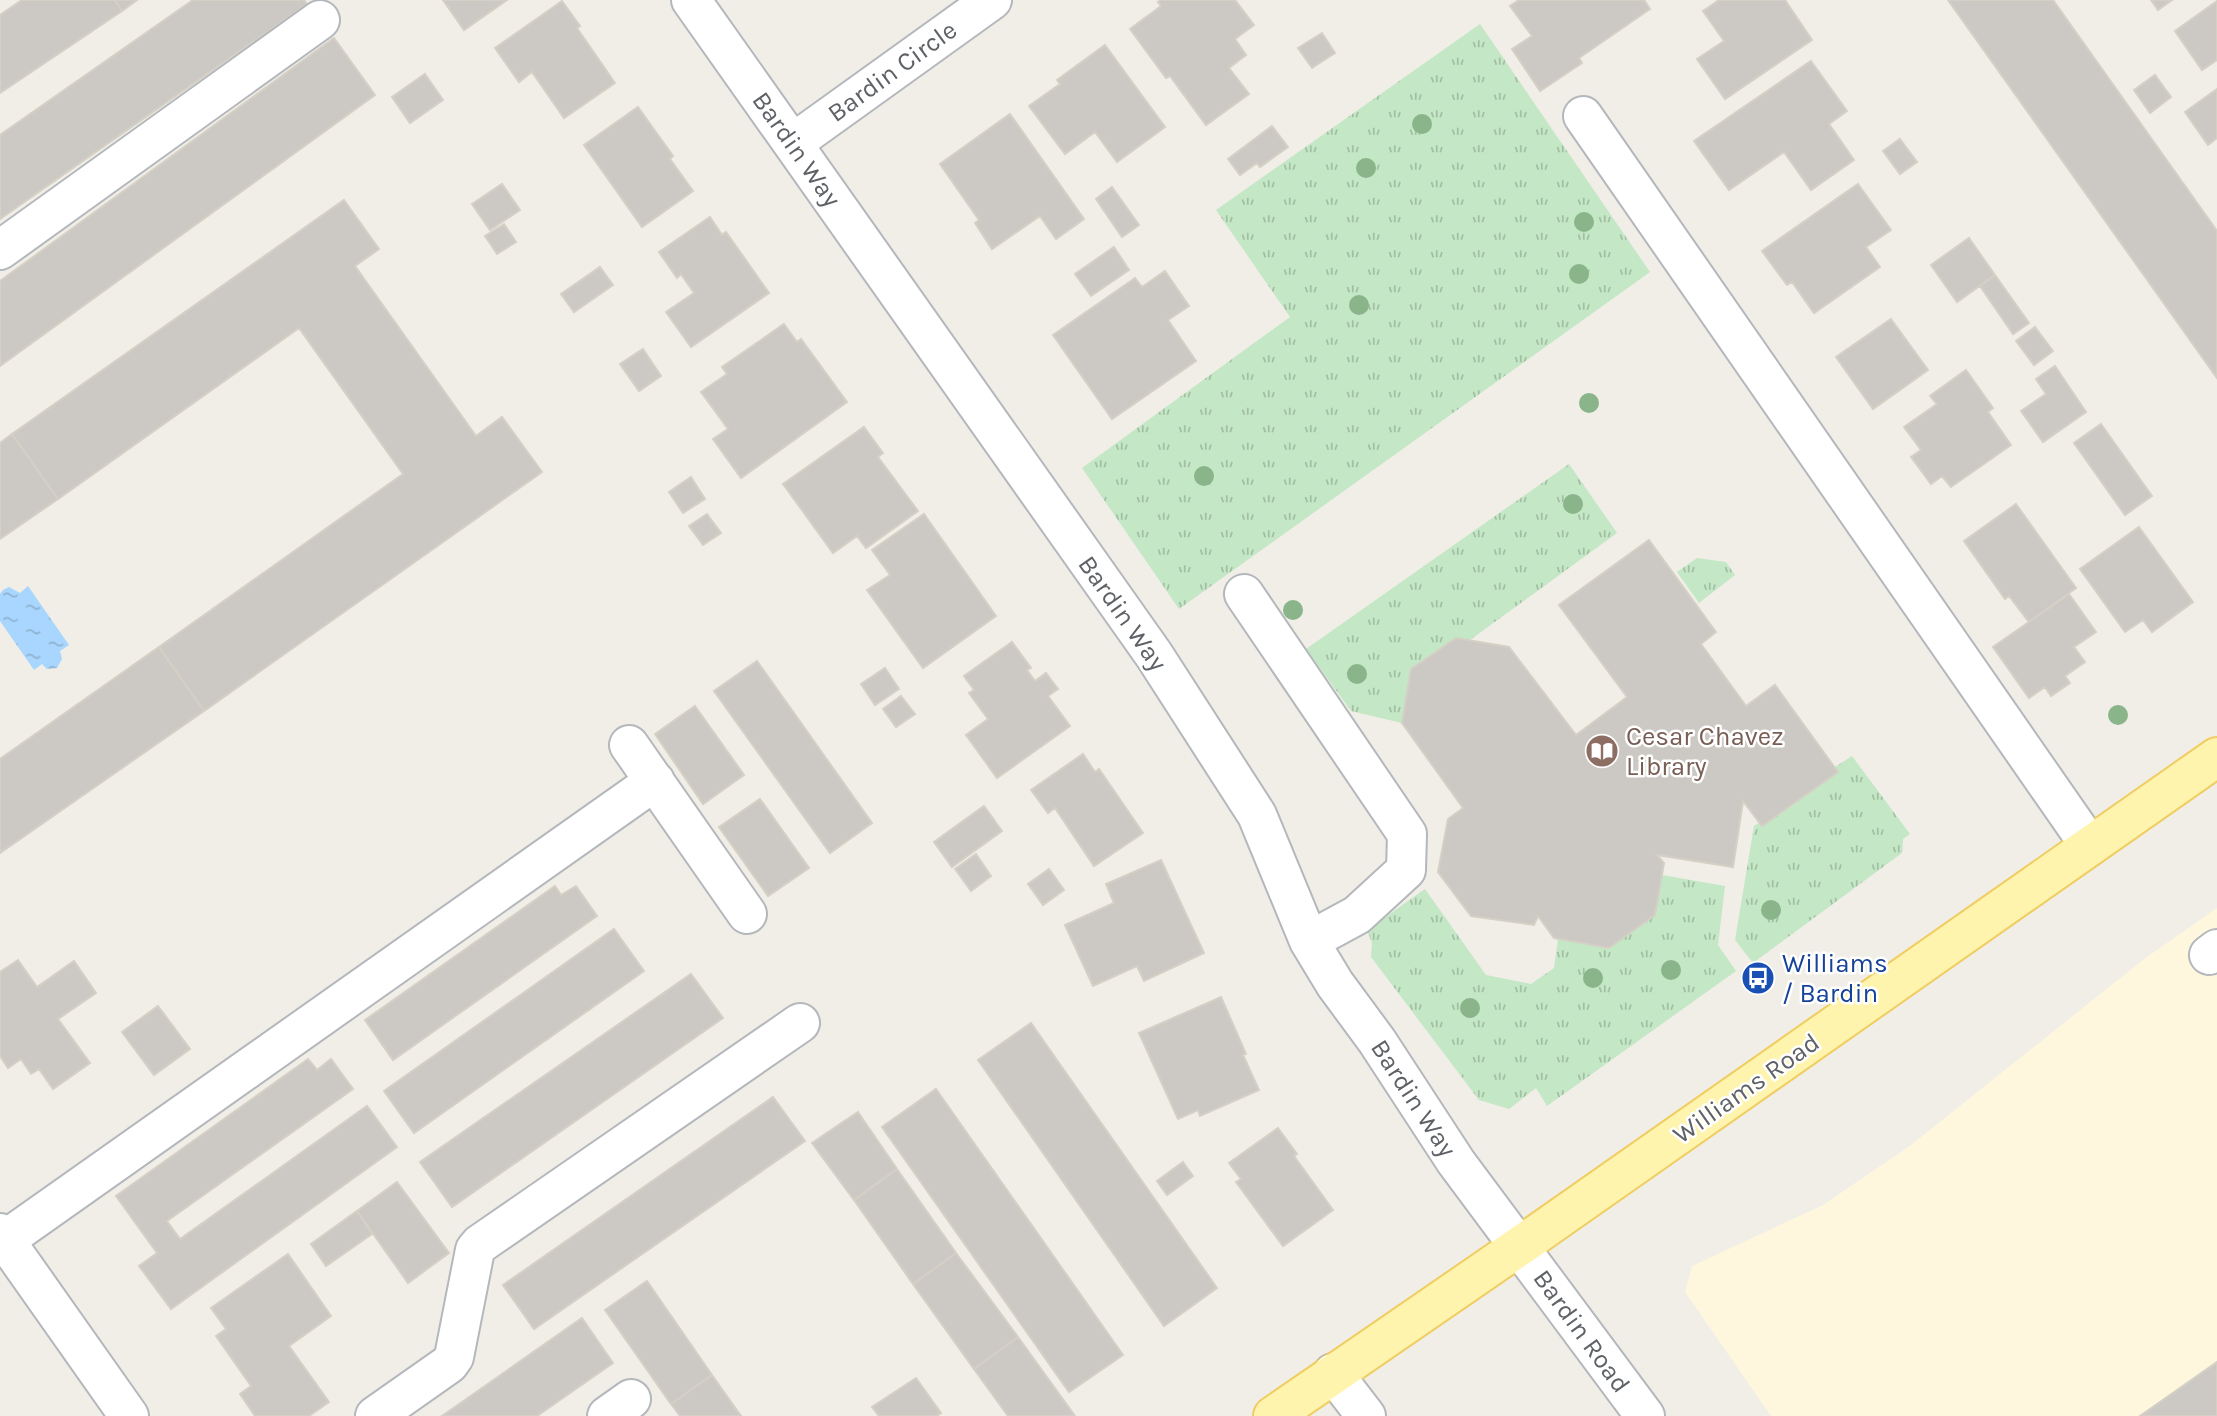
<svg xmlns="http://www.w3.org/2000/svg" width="2217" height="1416" viewBox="0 0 2217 1416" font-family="Karla,sans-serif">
<defs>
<pattern id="grass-tufts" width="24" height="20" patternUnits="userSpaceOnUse" patternTransform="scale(1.75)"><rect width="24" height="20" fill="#c4e7c5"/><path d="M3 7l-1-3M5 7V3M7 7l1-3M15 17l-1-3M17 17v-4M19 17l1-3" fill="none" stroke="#a2bfa4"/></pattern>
<pattern id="water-ripples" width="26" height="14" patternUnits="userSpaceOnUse" patternTransform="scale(1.75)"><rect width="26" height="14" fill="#a9d6fe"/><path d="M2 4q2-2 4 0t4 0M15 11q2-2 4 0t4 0" fill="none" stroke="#8db1d1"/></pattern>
</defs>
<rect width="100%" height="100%" fill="#f0eee7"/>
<path fill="#fef7de" d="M 2217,908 L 2217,1416 L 1771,1416 L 1685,1292 L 1692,1266 L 1823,1205 L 1911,1145 L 2144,959 Z"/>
<path fill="url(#grass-tufts)" d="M 1480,24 L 1650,272 L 1179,609 L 1082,468 L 1290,317 L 1216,210 Z
M 1569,464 L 1617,533 L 1470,640 L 1456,638 L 1411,669 L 1402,723 L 1351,711 L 1306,649 Z
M 1697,558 L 1726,562 L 1735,575 L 1699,603 L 1677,572 Z
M 1852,756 L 1910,834 L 1903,839 L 1902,853 L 1753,963 L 1735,940 L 1754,826 L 1759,823 L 1762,826 L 1838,772 L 1835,767 Z
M 1662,875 L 1725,886 L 1718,945 L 1736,971 L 1547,1106 L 1536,1088 L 1509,1109 L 1479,1100 L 1371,957 L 1372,943 L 1367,930 L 1425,889 L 1486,975 L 1531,984 L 1554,968 L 1558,939 L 1609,948 Z"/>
<path fill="url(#water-ripples)" d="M 9,587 L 20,593 L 28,586 L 69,645 L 60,651 L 62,659 L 57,668 L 47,669 L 42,664 L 34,670 L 0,621 L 0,594 L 3,590 Z"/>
<path fill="#ccc9c4" stroke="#d5d0c5" stroke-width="2" d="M 22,0 L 115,0 L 122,11 L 0,93 L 0,15 Z
M 115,0 L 137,0 L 122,11 Z
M 193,0 L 304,0 L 307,4 L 0,219 L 0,135 Z
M 443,0 L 507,0 L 464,30 Z
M 1161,0 L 1235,0 L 1254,25 L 1235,39 L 1246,55 L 1229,68 L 1249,94 L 1206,125 L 1170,76 L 1166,78 L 1130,29 L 1161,6 L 1158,2 Z
M 1519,0 L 1644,0 L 1650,9 L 1579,58 L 1582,63 L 1540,91 L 1512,49 L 1532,36 L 1510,6 Z
M 1719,0 L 1785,0 L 1812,40 L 1725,99 L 1697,59 L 1724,41 L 1703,11 Z
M 1948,0 L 2053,0 L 2217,231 L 2217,378 Z
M 2151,0 L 2172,0 L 2158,10 Z
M 562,1 L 580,26 L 577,28 L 615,83 L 564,118 L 532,72 L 519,82 L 495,48 Z
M 2217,1 L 2217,60 L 2202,70 L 2175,31 Z
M 1322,33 L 1335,53 L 1312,68 L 1298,48 Z
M 334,38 L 375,95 L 0,366 L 0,281 Z
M 1105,45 L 1165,127 L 1117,162 L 1095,132 L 1065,154 L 1029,106 L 1060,84 L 1057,80 Z
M 1811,61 L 1847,111 L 1829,124 L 1854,160 L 1811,190 L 1784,152 L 1729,190 L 1694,141 Z
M 425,74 L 443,100 L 410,123 L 392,97 Z
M 2155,75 L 2171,97 L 2150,113 L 2134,90 Z
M 2217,89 L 2217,138 L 2208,145 L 2185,112 Z
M 638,107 L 673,156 L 670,159 L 693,191 L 642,227 L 584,145 Z
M 1010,114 L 1084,219 L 1056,239 L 1040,216 L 992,249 L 975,223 L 979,220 L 940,164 Z
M 1272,126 L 1288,147 L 1260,167 L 1257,163 L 1240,175 L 1228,159 Z
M 1900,139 L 1917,162 L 1900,174 L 1883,151 Z
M 502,184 L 520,210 L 490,230 L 472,204 Z
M 1858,184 L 1891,230 L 1866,247 L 1880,267 L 1814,313 L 1792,282 L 1787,285 L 1762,251 Z
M 1112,187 L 1139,225 L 1122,237 L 1096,199 Z
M 344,200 L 379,249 L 355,266 L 476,436 L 502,417 L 542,472 L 204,711 L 159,647 L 403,474 L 299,328 L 58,499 L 12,434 Z
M 710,217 L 722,235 L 726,232 L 769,293 L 691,347 L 666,312 L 694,293 L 681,274 L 677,278 L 659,252 Z
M 504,224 L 516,242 L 497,254 L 485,236 Z
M 1969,238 L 1995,275 L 1957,302 L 1931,265 Z
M 1114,247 L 1129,270 L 1091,296 L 1075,274 Z
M 600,267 L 613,285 L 574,312 L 561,294 Z
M 1165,271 L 1189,306 L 1168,320 L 1196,361 L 1112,419 L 1053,335 L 1135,278 L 1142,287 Z
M 1995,275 L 2029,323 L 2013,334 L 1980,286 Z
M 1891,319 L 1928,370 L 1873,409 L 1836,357 Z
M 784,324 L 797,342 L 801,339 L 847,402 L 741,478 L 713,439 L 728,429 L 701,392 L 727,374 L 722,367 Z
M 2035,327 L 2053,351 L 2034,365 L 2016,341 Z
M 643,349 L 661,376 L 639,391 L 620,364 Z
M 2055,366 L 2086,412 L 2043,442 L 2021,411 L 2046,394 L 2036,379 Z
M 1966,370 L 1993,408 L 1988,412 L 2011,445 L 1951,487 L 1942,476 L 1931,484 L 1911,457 L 1921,450 L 1904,427 L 1937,404 L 1930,396 Z
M 2101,424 L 2152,496 L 2125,515 L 2074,443 Z
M 864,427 L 883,453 L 878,457 L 918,511 L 866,548 L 857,536 L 833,553 L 783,484 Z
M 12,434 L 58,499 L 0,539 L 0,443 Z
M 691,477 L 705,499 L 683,513 L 669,492 Z
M 2016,504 L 2076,588 L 2029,622 L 2009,596 L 2005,599 L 1964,541 Z
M 707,514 L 721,533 L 703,545 L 689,526 Z
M 924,514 L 996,616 L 923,668 L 867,590 L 890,575 L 872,550 Z
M 2139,527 L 2193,602 L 2152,632 L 2143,620 L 2125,632 L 2080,569 Z
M 1649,540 L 1716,632 L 1701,644 L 1746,706 L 1775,685 L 1838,772 L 1762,826 L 1743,801 L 1733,867 L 1657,855 L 1664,863 L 1655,915 L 1609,948 L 1554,938 L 1538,916 L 1534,925 L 1471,916 L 1438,872 L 1448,819 L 1463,808 L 1402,723 L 1411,669 L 1456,638 L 1509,647 L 1576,735 L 1627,697 L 1559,605 Z
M 2069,594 L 2096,632 L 2074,647 L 2085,662 L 2065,676 L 2070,683 L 2051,696 L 2045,687 L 2029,698 L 1993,647 Z
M 1012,642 L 1031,668 L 1027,670 L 1035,681 L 1046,673 L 1058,689 L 1048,696 L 1070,726 L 997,778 L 966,735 L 988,719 L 969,693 L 974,690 L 964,676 Z
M 159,647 L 204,711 L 0,853 L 0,759 Z
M 757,661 L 872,823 L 830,853 L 714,691 Z
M 885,668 L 899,689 L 875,705 L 861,684 Z
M 901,696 L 915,714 L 896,727 L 883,709 Z
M 695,706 L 744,775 L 703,804 L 655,734 Z
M 1083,754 L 1095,772 L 1099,769 L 1143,833 L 1094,866 L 1055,808 L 1048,813 L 1031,790 Z
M 760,799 L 809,868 L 768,896 L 719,827 Z
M 984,806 L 1002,831 L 952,867 L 934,842 Z
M 976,854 L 991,876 L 971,891 L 955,869 Z
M 1161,860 L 1204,953 L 1144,981 L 1137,966 L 1093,986 L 1065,925 L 1114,903 L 1106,884 Z
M 1049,869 L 1064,890 L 1043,905 L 1028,884 Z
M 555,886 L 561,895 L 576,886 L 597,916 L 393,1060 L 365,1020 Z
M 614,929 L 644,971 L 414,1133 L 384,1091 Z
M 18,960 L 37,987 L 74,961 L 96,993 L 58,1019 L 90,1063 L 53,1089 L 39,1069 L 31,1074 L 21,1059 L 8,1068 L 0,1056 L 0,972 Z
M 691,974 L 723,1018 L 452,1207 L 420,1162 Z
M 1221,997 L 1246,1054 L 1243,1055 L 1259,1090 L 1200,1116 L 1198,1110 L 1178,1119 L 1139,1033 Z
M 158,1006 L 190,1049 L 154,1075 L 122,1032 Z
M 1031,1023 L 1217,1288 L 1164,1326 L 978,1060 Z
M 308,1059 L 317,1070 L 331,1059 L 353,1089 L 167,1221 L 180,1239 L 367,1106 L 397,1147 L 171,1309 L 139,1266 L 157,1253 L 116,1196 Z
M 936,1089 L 1123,1355 L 1069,1392 L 882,1127 Z
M 773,1097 L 805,1141 L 534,1329 L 503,1285 Z
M 858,1112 L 897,1169 L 854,1200 L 812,1143 Z
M 1278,1128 L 1297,1154 L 1294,1156 L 1333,1210 L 1283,1246 L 1236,1182 L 1241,1179 L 1229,1163 Z
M 1183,1162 L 1193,1176 L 1167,1195 L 1157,1181 Z
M 897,1169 L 956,1253 L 913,1284 L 854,1200 Z
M 397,1182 L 449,1253 L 408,1283 L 357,1211 Z
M 357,1211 L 372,1234 L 326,1266 L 311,1244 Z
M 956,1253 L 1018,1337 L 974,1369 L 913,1284 Z
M 288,1254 L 331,1316 L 289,1346 L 329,1402 L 309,1416 L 255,1416 L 240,1394 L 251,1386 L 216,1336 L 226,1329 L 211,1308 Z
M 647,1281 L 712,1375 L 671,1404 L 605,1310 Z
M 582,1318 L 613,1363 L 537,1416 L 442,1416 Z
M 1018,1337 L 1075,1416 L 1008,1416 L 974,1369 Z
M 2217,1362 L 2217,1416 L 2140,1416 Z
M 712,1375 L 741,1416 L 680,1416 L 671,1404 Z
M 916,1378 L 941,1413 L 937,1416 L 879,1416 L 872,1407 Z"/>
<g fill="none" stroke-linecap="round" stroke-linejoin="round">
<defs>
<path id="minor" d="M 691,0 L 1154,655 L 1257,815 L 1309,941 L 1335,984 L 1377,1041 L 1456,1162 L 1645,1416
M 1583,116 L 2090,846
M 793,143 L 992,0
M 0,250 L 320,20
M 1244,594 L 1407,834 L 1406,870 L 1357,915 L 1309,941
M 629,745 L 747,914
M 2209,955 L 2217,949
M 0,1233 L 129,1416
M 5,1240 L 655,781
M 1333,1373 L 1366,1416
M 375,1416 L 449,1364 L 454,1357 L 475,1250 L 480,1244 L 800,1023
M 607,1416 L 631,1399"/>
<path id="major" d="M 1273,1416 L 1520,1246 L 2217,757"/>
</defs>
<use href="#minor" stroke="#b4b7bb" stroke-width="42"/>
<use href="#major" stroke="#f0cd60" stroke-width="42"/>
<use href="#minor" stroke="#fff" stroke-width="38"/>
<use href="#major" stroke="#fef4ae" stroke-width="38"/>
</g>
<g fill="#8ab48a">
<circle cx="1422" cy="124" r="10"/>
<circle cx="1366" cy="168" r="10"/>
<circle cx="1584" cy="222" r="10"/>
<circle cx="1579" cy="274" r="10"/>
<circle cx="1359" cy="305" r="10"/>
<circle cx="1589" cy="403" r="10"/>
<circle cx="1204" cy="476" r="10"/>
<circle cx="1573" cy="504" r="10"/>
<circle cx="1293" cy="610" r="10"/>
<circle cx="1357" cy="674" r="10"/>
<circle cx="2118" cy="715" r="10"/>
<circle cx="1771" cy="910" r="10"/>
<circle cx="1671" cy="970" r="10"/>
<circle cx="1593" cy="978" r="10"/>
<circle cx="1470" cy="1008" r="10"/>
</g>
<defs>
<symbol id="library-disc" viewBox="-11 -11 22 22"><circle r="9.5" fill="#8d6e63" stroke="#fff"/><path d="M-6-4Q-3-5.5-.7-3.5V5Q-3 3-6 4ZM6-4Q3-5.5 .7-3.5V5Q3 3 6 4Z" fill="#fff"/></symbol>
<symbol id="bus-disc" viewBox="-11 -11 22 22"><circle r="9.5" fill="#1a4fb4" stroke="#fff"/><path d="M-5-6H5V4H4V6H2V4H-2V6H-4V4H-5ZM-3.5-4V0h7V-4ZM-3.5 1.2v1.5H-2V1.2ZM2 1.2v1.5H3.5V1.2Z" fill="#fff"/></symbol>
</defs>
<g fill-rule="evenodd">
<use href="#library-disc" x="1583" y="732" width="38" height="38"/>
<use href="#bus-disc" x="1739" y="959" width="38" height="38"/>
</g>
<g text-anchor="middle" stroke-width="5" stroke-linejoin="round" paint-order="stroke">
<g font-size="26" fill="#5e6267" stroke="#fff">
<text transform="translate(892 71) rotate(-36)" y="9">Bardin Circle</text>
<text transform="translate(797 149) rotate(55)" y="9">Bardin Way</text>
<text transform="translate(1123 613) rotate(55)" y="9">Bardin Way</text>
<text transform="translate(1746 1088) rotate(-35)" y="9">Williams Road</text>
<text transform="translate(1414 1098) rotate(57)" y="9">Bardin Way</text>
<text transform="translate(1582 1331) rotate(54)" y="9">Bardin Road</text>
</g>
<g font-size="26" fill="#785e54" stroke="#fff" text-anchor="start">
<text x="1626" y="745">Cesar Chavez<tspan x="1626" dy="30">Library</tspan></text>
</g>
<g font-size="26" fill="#164399" stroke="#fff" text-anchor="start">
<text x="1782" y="972">Williams<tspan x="1782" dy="30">/ Bardin</tspan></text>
</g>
</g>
</svg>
